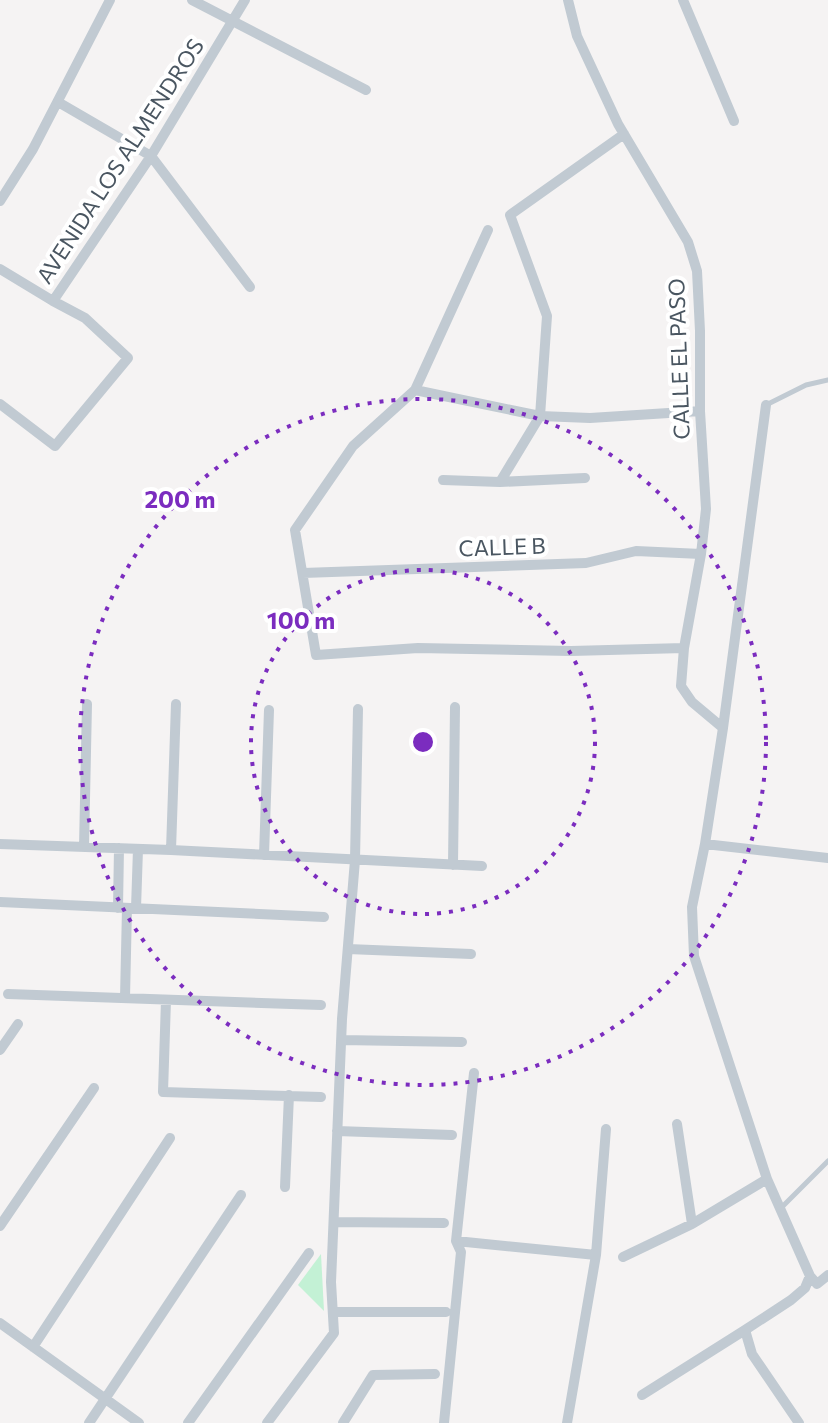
<svg xmlns="http://www.w3.org/2000/svg" width="828" height="1423" viewBox="0 0 828 1423" font-family="Commissioner,sans-serif">
<rect width="100%" height="100%" fill="#f5f3f3"/>
<path fill="#c3f1d5" d="M 321,1254 L 324,1311 L 298,1285 Z"/>
<g fill="none" stroke-linecap="round" stroke-linejoin="round">
<path stroke="#c1cad2" stroke-width="5" d="M 766,405 L 806,385 L 828,380
M 780,1209 L 828,1161"/>
<path stroke="#c1cad2" stroke-width="10" d="M 192,0 L 366,90
M 568,0 L 577,36 L 618,124 L 688,242 L 697,271 L 700,331 L 700,411 L 706,509 L 701,554 L 684,648 L 681,686 L 692,702 L 723,728
M 683,0 L 734,121
M 58,102 L 151,156 L 250,287
M 0,201 L 33,149 L 110,0
M 488,230 L 415,390 L 353,446 L 295,530 L 316,655 L 418,648 L 571,651 L 684,648
M 0,269 L 53,301 L 85,318 L 128,358 L 55,446 L 0,404
M 53,301 L 151,156 L 245,0
M 415,390 L 540,416 L 590,418 L 700,411
M 766,405 L 723,728 L 705,844 L 692,907 L 694,956 L 767,1179 L 810,1276 L 805,1288 L 791,1300 L 745,1330 L 752,1354 L 799,1423
M 443,480 L 500,482 L 585,478
M 500,482 L 540,416 L 547,316 L 510,215 L 624,134
M 303,573 L 586,563 L 636,551 L 701,554
M 0,844 L 171,850 L 482,866
M 705,844 L 828,858
M 84,847 L 87,704
M 171,850 L 176,704
M 264,855 L 269,710
M 453,865 L 455,707
M 0,902 L 324,917
M 118,908 L 119,848
M 136,908 L 138,849
M 348,949 L 471,954
M 8,994 L 321,1005
M 125,998 L 127,908
M 166,1000 L 163,1092 L 321,1097
M 341,1040 L 462,1042
M 0,1050 L 18,1024
M 677,1124 L 692,1224
M 337,1131 L 452,1135
M 285,1187 L 289,1095
M 334,1222 L 444,1223
M 0,1226 L 94,1088
M 456,1241 L 596,1255
M 623,1257 L 692,1224 L 767,1179
M 810,1276 L 817,1284 L 828,1275
M 333,1312 L 446,1312
M 0,1323 L 139,1423
M 33,1347 L 170,1138
M 642,1395 L 745,1330
M 89,1423 L 241,1195
M 188,1423 L 309,1253
M 267,1423 L 334,1333 L 331,1282 L 342,1019 L 355,860 L 358,709
M 343,1423 L 373,1375 L 435,1374
M 444,1423 L 461,1252 L 456,1241 L 474,1073
M 567,1423 L 596,1255 L 606,1129"/>
</g>
<g fill="none" stroke="#7b2cbf" stroke-width="4" stroke-dasharray="4 8">
<circle cx="423" cy="742" r="172"/>
<circle cx="423" cy="742" r="343"/>
</g>
<g text-anchor="middle" stroke-width="8" stroke-linejoin="round" paint-order="stroke">
<g font-size="22" fill="#4a5661" stroke="#fff">
<text transform="translate(120 161) rotate(-57)" y="8">AVENIDA LOS ALMENDROS</text>
<text transform="translate(679 359) rotate(-92)" y="8">CALLE EL PASO</text>
<text transform="translate(502 547) rotate(-2)" y="8">CALLE B</text>
</g>
</g>
<circle cx="423" cy="742" r="12" fill="#7b2cbf" stroke="#fff" stroke-width="4"/>
<g font-size="24" text-anchor="middle" font-weight="bold" fill="#7b2cbf" stroke="#fff" stroke-width="8" stroke-linejoin="round" paint-order="stroke">
<text x="180" y="508">200 m</text>
<text x="301" y="629">100 m</text>
</g>
</svg>
